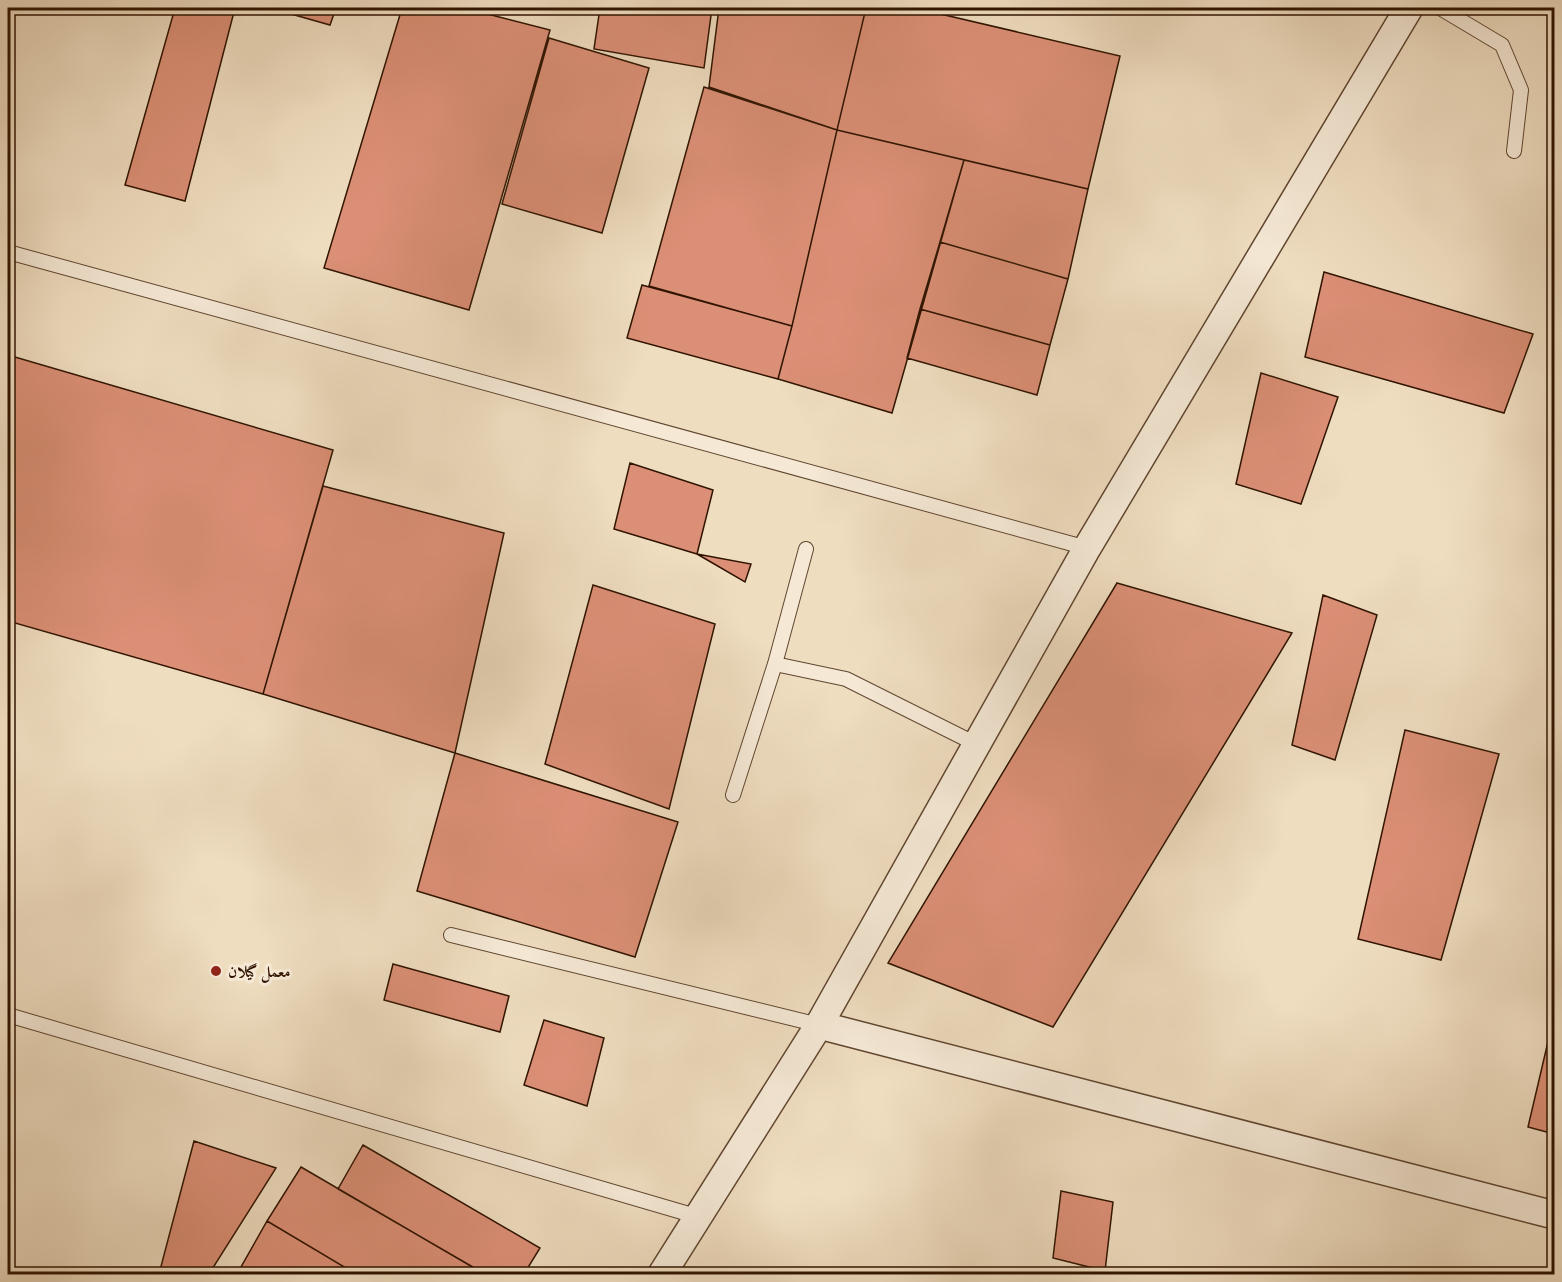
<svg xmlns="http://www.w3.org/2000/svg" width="1562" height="1282" viewBox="0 0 1562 1282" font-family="'IM FELL French Canon',Amiri,serif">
<rect width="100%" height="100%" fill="#efddc0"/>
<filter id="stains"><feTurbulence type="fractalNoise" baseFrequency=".00333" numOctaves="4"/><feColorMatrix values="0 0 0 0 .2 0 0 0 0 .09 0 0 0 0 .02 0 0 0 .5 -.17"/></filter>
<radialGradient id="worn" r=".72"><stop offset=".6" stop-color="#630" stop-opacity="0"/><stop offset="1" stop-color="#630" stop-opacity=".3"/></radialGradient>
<path fill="#db8f76" stroke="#301400" stroke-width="1.5" d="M 175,8 L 235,8 L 185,201 L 125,185 Z
M 270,8 L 336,8 L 330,25 Z
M 402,8 L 464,8 L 550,30 L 469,310 L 324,268 Z
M 488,8 L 514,8 L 512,14 Z
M 600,8 L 712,8 L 704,68 L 594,49 Z
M 719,8 L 866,8 L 837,130 L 709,87 Z
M 866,8 L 915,8 L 1120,56 L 1088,189 L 837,130 Z
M 549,38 L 649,68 L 602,233 L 502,204 Z
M 704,87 L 837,130 L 792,326 L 649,286 Z
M 837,130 L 964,160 L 892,413 L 778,379 L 792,326 Z
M 964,160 L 1088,189 L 1068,279 L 940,242 Z
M 940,242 L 1068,279 L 1050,345 L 920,309 Z
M 1324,272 L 1533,334 L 1504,413 L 1305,357 Z
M 642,285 L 792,326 L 778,379 L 627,338 Z
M 920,309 L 1050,345 L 1037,395 L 907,358 Z
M 8,355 L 333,450 L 263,694 L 8,621 Z
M 1261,373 L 1338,397 L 1301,504 L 1236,484 Z
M 630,463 L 713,490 L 697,554 L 614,529 Z
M 323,486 L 504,533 L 455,753 L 263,694 Z
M 697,554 L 751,564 L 745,582 Z
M 1117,583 L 1292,633 L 1053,1027 L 888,963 Z
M 593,585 L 715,624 L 669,809 L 545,764 Z
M 1323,595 L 1377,615 L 1335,760 L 1292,745 Z
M 1405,730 L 1499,754 L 1441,960 L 1358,939 Z
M 455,753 L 678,822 L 635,957 L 417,891 Z
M 393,964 L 509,996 L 500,1032 L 384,1000 Z
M 1554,1016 L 1554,1134 L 1528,1127 Z
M 544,1020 L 604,1038 L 587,1106 L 524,1085 Z
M 194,1141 L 276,1168 L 209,1274 L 159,1274 Z
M 363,1145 L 540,1248 L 524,1274 L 485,1274 L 338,1189 Z
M 301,1167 L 476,1269 L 473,1274 L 356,1274 L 267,1221 Z
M 1061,1191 L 1113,1202 L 1105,1271 L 1053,1258 Z
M 267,1221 L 356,1274 L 237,1274 Z"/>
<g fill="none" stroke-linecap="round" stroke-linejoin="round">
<defs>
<path id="service" d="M 1440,8 L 1502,45 L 1521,90 L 1514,151
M 8,252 L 1087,548
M 775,664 L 846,679 L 976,744
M 733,795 L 775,664 L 806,549
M 451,935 L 819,1025
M 8,1015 L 699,1217"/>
<path id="minor" d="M 819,1025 L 1554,1215
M 662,1274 L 819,1025 L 1087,548 L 1409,8"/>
</defs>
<use href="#service" stroke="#604630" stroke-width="16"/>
<use href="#minor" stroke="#604630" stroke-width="30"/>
<use href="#service" stroke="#f5e9d6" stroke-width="14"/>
<use href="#minor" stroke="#f5e9d6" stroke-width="27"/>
</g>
<circle fill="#8f2418" stroke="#f5e9d6" stroke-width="2" cx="216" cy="971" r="6"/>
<g text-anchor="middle" stroke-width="6" stroke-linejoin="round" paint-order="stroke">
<g font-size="16" font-weight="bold" fill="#301400" stroke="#f5e9d6" text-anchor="start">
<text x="228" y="977">معمل گیلان</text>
</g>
</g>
<rect width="1562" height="1282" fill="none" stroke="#efddc0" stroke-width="30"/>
<rect x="9" y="9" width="1544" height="1264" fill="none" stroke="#301400" stroke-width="3"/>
<rect x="15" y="15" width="1532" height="1252" fill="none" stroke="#301400" stroke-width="1.5"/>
<rect width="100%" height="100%" filter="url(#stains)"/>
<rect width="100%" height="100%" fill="url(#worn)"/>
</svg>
